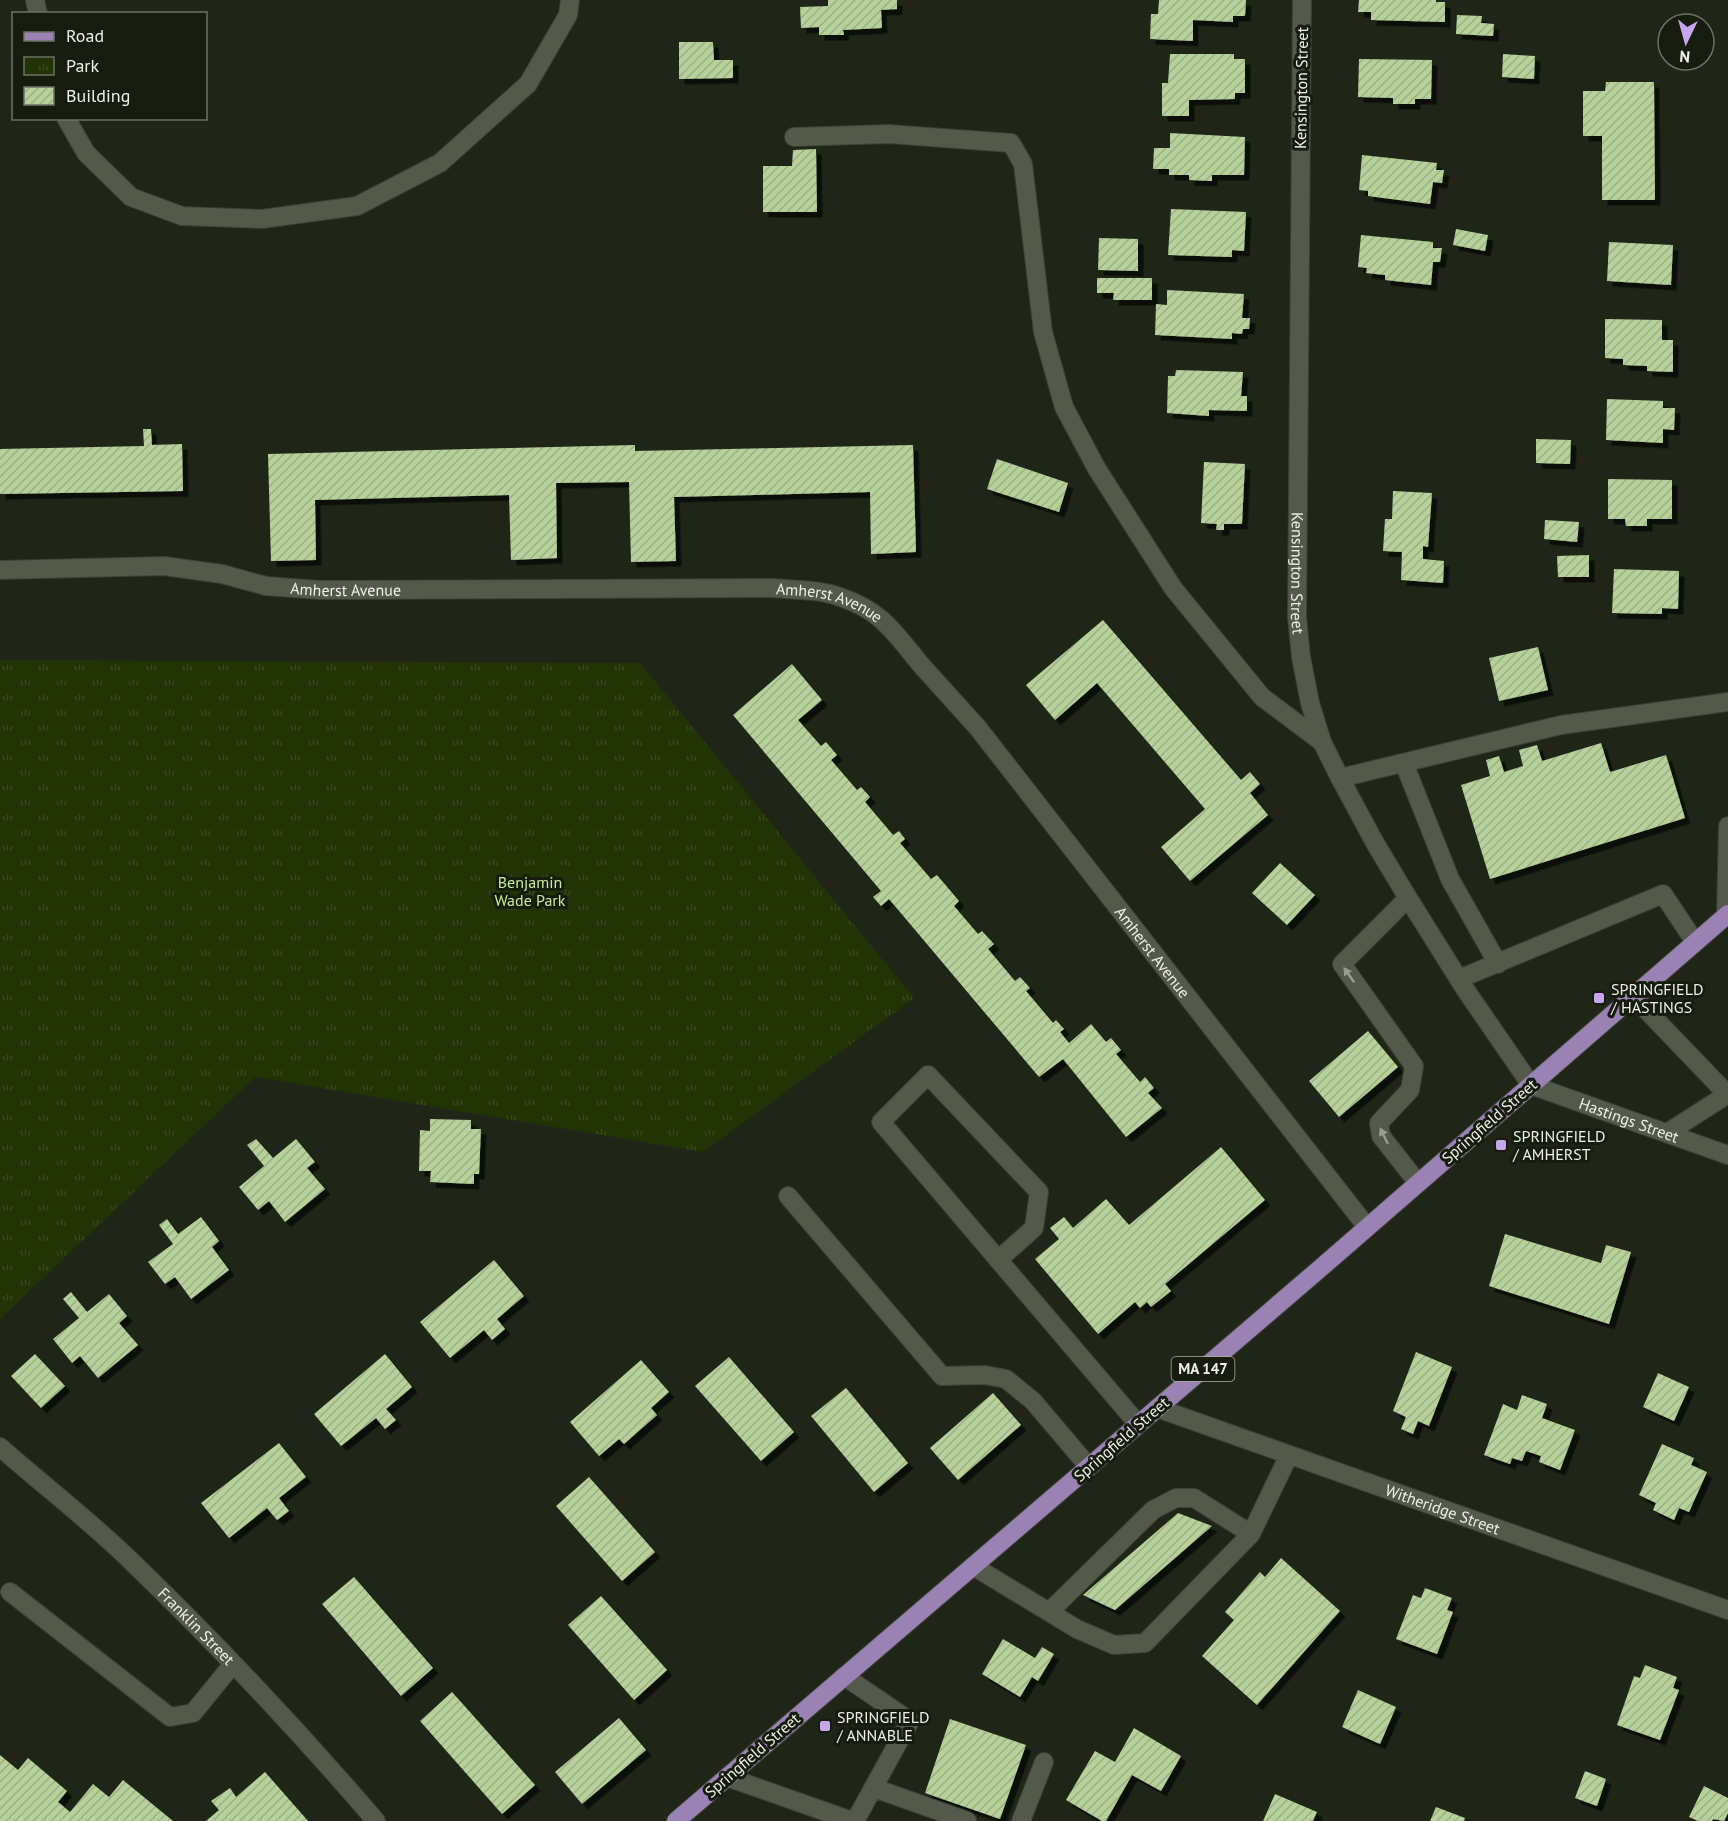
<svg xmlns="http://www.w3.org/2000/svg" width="1728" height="1821" viewBox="0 0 1728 1821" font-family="'PT Sans',sans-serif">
<defs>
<pattern id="park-tufts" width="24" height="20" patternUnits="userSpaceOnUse" patternTransform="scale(1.5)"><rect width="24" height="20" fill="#223305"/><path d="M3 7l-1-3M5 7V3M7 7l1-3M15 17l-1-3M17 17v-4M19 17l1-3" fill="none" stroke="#38471d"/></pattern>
<pattern id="building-hatch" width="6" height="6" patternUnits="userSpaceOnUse" patternTransform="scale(1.5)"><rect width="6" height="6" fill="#b7d19b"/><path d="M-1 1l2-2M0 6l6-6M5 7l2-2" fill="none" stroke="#9baf86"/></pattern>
<filter id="shadow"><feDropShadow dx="5.5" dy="5.5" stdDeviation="0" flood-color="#0009"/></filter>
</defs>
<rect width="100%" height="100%" fill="#1f2617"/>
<path fill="url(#park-tufts)" d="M 0,660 L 640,663 L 914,998 L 703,1152 L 255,1077 L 0,1319 Z"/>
<path fill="url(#building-hatch)" filter="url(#shadow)" d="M 828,0 L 897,0 L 897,9 L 881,10 L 882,28 L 843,30 L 844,35 L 819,35 L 819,27 L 801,28 L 800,7 L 828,6 Z
M 1159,0 L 1246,0 L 1245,16 L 1233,16 L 1233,22 L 1193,20 L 1193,41 L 1150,39 L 1151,14 L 1158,14 Z
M 1359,0 L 1436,0 L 1436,2 L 1445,2 L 1445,22 L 1371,20 L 1371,12 L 1358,12 Z
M 1457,15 L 1482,16 L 1481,23 L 1494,24 L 1493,36 L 1456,34 Z
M 679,42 L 713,42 L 714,60 L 733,60 L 733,78 L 679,79 Z
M 1170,54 L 1234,54 L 1234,59 L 1245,59 L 1245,93 L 1235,93 L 1235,99 L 1189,100 L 1189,116 L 1162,116 L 1162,83 L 1168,83 Z
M 1503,54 L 1535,56 L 1534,79 L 1502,77 Z
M 1359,59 L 1432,60 L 1431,99 L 1415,99 L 1415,104 L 1393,104 L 1393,98 L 1358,97 Z
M 1606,82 L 1654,82 L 1655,200 L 1602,200 L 1602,136 L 1583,136 L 1583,91 L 1605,91 Z
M 1170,133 L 1245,137 L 1244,175 L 1212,175 L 1212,181 L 1189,180 L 1189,175 L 1169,175 L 1169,169 L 1153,169 L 1154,148 L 1170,148 Z
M 816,149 L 817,212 L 763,212 L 763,166 L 792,166 L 793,150 Z
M 1362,155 L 1437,163 L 1436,170 L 1444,170 L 1442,183 L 1433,182 L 1430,204 L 1368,196 L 1368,191 L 1359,190 Z
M 1171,209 L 1246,212 L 1244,251 L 1232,250 L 1232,257 L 1168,255 Z
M 1456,229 L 1488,235 L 1485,251 L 1453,245 Z
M 1361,235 L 1433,242 L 1433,248 L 1442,248 L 1440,262 L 1433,262 L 1431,285 L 1385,280 L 1385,275 L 1366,273 L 1367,268 L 1358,267 Z
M 1099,238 L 1138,239 L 1138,271 L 1098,270 Z
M 1609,242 L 1673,245 L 1671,285 L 1607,281 Z
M 1097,278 L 1152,278 L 1152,300 L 1113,300 L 1114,293 L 1097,293 Z
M 1167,290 L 1244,294 L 1242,318 L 1250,318 L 1249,329 L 1243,329 L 1242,334 L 1232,333 L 1232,339 L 1155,335 L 1156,304 L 1167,305 Z
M 1605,319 L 1662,320 L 1662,340 L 1673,340 L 1673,372 L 1647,371 L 1647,366 L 1623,365 L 1623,359 L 1605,358 Z
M 1176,370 L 1243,372 L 1241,396 L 1247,396 L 1247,411 L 1209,410 L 1209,416 L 1167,413 L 1168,376 L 1175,376 Z
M 1607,399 L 1663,401 L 1663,408 L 1675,408 L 1674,430 L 1663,429 L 1663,443 L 1606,440 Z
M 143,429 L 151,429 L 152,445 L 182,444 L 183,491 L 0,494 L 0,449 L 144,446 Z
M 1536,439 L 1571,440 L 1570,464 L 1536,463 Z
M 635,445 L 635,451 L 913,445 L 916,552 L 871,554 L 870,492 L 674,497 L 676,561 L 631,562 L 629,482 L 556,483 L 557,558 L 511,560 L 509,495 L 315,500 L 316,560 L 271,561 L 268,454 Z
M 997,459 L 1068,483 L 1059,512 L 987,489 Z
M 1204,462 L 1245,464 L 1242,524 L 1224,524 L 1224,530 L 1216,530 L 1217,524 L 1201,523 Z
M 1608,479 L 1672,480 L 1672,519 L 1647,519 L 1647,526 L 1626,526 L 1625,519 L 1608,519 Z
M 1393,491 L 1432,493 L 1428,547 L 1423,546 L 1423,559 L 1444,561 L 1443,583 L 1401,580 L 1402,552 L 1383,551 L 1385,519 L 1392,519 Z
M 1545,520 L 1579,522 L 1577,542 L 1544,539 Z
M 1589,555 L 1589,577 L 1558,577 L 1557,556 Z
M 1614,569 L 1679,571 L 1678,609 L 1662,608 L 1662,614 L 1612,613 Z
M 1103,620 L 1241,780 L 1250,772 L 1260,784 L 1250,793 L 1268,815 L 1190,881 L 1161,847 L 1205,809 L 1097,683 L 1055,720 L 1026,685 Z
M 1538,647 L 1548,690 L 1499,701 L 1489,658 Z
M 792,664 L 822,700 L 798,720 L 821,746 L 826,742 L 837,755 L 831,760 L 857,790 L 861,787 L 870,797 L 865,802 L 893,835 L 899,831 L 905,839 L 900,843 L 931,879 L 937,875 L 959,901 L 954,906 L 978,934 L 982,931 L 994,944 L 988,949 L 1015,981 L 1020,977 L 1030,988 L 1026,991 L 1053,1023 L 1056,1020 L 1064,1029 L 1060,1032 L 1069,1043 L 1091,1024 L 1106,1042 L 1111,1038 L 1121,1050 L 1116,1054 L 1140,1082 L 1145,1077 L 1154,1088 L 1148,1093 L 1162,1108 L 1126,1137 L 1063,1059 L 1039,1077 L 889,899 L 881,906 L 873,897 L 881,891 L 733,715 Z
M 1601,743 L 1610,772 L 1666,755 L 1685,818 L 1490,879 L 1461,785 L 1490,776 L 1486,760 L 1499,756 L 1504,772 L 1523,766 L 1519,750 L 1537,745 L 1542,761 Z
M 1280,863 L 1315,895 L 1287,925 L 1252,893 Z
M 1368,1031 L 1398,1067 L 1339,1117 L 1309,1081 Z
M 430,1119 L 471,1120 L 471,1129 L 481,1129 L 479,1174 L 474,1174 L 474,1184 L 430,1182 L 431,1171 L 419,1171 L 420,1130 L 430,1131 Z
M 256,1139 L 273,1158 L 296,1139 L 315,1162 L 307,1168 L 325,1189 L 285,1222 L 269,1201 L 258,1210 L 239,1187 L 264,1166 L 247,1145 Z
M 1221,1147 L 1265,1200 L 1165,1284 L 1171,1291 L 1151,1307 L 1147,1302 L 1140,1308 L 1135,1302 L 1098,1334 L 1035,1259 L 1059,1239 L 1050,1228 L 1064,1217 L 1073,1228 L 1106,1199 L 1129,1225 Z
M 201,1217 L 219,1241 L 212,1247 L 229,1270 L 191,1299 L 175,1277 L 165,1284 L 148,1262 L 173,1244 L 159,1225 L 167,1219 L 178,1234 Z
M 1505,1234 L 1601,1263 L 1606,1245 L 1631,1252 L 1609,1324 L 1489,1286 Z
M 494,1260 L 524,1296 L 497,1319 L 505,1329 L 492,1340 L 484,1330 L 450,1358 L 420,1322 Z
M 71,1292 L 87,1312 L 109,1294 L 127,1316 L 119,1323 L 138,1345 L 98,1378 L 80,1356 L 72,1363 L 53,1339 L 79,1318 L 63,1299 Z
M 1416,1352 L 1452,1367 L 1429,1426 L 1418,1421 L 1413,1434 L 1401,1429 L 1406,1417 L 1393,1411 Z
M 35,1354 L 65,1386 L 41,1408 L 11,1376 Z
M 385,1354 L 412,1387 L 386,1409 L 396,1420 L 385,1429 L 376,1418 L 341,1446 L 314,1414 Z
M 729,1357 L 794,1432 L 761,1461 L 695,1386 Z
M 641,1360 L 669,1392 L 651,1408 L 657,1415 L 624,1444 L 619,1439 L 599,1456 L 570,1422 Z
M 1658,1373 L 1689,1387 L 1674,1421 L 1643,1407 Z
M 846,1388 L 908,1463 L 874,1492 L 811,1416 Z
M 993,1393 L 1021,1425 L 958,1480 L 930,1448 Z
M 1522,1395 L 1547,1404 L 1542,1418 L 1575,1430 L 1560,1470 L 1539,1462 L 1541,1456 L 1526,1451 L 1522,1461 L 1512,1458 L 1510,1464 L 1484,1455 L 1503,1404 L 1517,1410 Z
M 279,1443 L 306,1477 L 279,1498 L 289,1511 L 277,1520 L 267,1508 L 229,1538 L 201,1503 Z
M 1662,1444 L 1694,1458 L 1691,1465 L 1707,1472 L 1689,1512 L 1679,1508 L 1674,1520 L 1653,1510 L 1656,1503 L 1639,1495 Z
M 589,1477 L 655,1552 L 622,1581 L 556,1506 Z
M 1178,1513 L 1212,1526 L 1115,1610 L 1083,1595 Z
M 1281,1558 L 1340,1611 L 1257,1705 L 1202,1656 L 1234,1620 L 1225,1612 L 1260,1572 L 1265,1577 Z
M 354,1577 L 433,1668 L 401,1696 L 322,1604 Z
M 1425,1588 L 1452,1598 L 1447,1610 L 1453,1612 L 1437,1654 L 1396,1639 L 1413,1595 L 1421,1598 Z
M 601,1596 L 667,1670 L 634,1700 L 568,1625 Z
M 1003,1639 L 1035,1658 L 1042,1647 L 1054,1654 L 1038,1681 L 1032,1677 L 1020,1697 L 982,1674 Z
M 1645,1665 L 1677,1677 L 1673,1688 L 1679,1690 L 1660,1740 L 1617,1725 L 1634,1676 L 1640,1678 Z
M 1358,1690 L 1396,1707 L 1380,1744 L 1342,1727 Z
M 452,1692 L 535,1785 L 502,1814 L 420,1721 Z
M 619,1718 L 646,1750 L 582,1804 L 555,1772 Z
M 950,1719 L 1026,1745 L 1000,1819 L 925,1793 Z
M 1134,1728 L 1181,1756 L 1161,1791 L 1132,1775 L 1106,1821 L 1102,1821 L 1066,1800 L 1095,1751 L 1115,1762 Z
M 0,1755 L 18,1770 L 28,1758 L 67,1791 L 58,1802 L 70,1812 L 93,1784 L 109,1797 L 123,1780 L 173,1821 L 0,1821 Z
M 1585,1771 L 1606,1779 L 1597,1806 L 1575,1798 Z
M 265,1772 L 308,1821 L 206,1821 L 219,1810 L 211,1801 L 230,1788 L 236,1797 Z
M 1704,1786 L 1728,1798 L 1728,1813 L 1724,1821 L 1713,1819 L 1712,1821 L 1698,1821 L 1689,1817 Z
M 1275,1794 L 1317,1812 L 1313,1821 L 1263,1821 Z
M 1436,1807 L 1465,1818 L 1464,1821 L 1430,1821 Z"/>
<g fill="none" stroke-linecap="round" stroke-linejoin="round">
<defs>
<path id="lane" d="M 35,0 L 38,14
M 66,118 L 86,153 L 131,197 L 182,216 L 262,219 L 357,206 L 440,163 L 528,84 L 568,15 L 570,0
M 794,137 L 889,134 L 1011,143 L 1023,164 L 1043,332 L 1064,407 L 1097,469 L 1173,588 L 1262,697 L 1322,742
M 1404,763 L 1450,879 L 1498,964
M 1340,778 L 1561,725 L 1728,702
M 1408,898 L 1342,964 L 1414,1066 L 1410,1090 L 1379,1123 L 1381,1136 L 1418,1183
M 1459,979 L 1663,894 L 1695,942
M 1633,996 L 1727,1094
M 1667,1133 L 1728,1094
M 788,1196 L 942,1376 L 985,1375 L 1006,1379 L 1033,1401 L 1089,1467
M 998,1260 L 1034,1228 L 1039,1192 L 928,1075 L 881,1122 L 1138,1424
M 973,1566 L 1077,1629 L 1114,1645 L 1145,1643 L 1251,1534 L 1289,1455
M 10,1592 L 170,1717 L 193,1713 L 233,1664
M 1049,1612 L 1153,1510 L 1176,1498 L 1194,1498 L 1251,1534
M 844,1676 L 910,1721 L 855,1821
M 874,1788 L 967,1821
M 1021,1821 L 1044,1762"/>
<g id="street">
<path id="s1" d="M 1302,0 L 1297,617 L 1301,657 L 1310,703 L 1322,742 L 1340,778 L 1375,843 L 1408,898 L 1465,989 L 1531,1085 L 1728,1155"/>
<path id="s2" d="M 0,570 L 164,566 L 222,574 L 266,586 L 320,590 L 772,588 C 794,590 818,589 840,597 C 883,611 895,634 922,666 C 941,687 959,707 978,728 L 1367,1227"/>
<path d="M 1726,915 L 1728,826"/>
<path id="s3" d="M 1157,1408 L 1728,1610"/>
<path id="s4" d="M 0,1447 C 43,1485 89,1520 130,1560 C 216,1643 298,1730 376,1821"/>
<path d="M 727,1777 L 852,1821"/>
</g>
<path id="primary" d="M 676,1821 L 1316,1272 L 1728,914"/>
</defs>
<use href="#lane" stroke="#3b4135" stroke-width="20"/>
<use href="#street" stroke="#3b4135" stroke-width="20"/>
<use href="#primary" stroke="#3b4135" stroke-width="20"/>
<use href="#lane" stroke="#535a4a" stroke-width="18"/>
<use href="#street" stroke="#535a4a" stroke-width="18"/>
<use href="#primary" stroke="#9b82b5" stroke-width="18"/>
</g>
<defs><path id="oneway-solid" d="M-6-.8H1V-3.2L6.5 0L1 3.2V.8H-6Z" transform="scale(1.5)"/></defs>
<g fill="#989e91">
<use href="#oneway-solid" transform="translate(1349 975) rotate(-125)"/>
<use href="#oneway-solid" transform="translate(1384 1136) rotate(-116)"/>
</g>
<g fill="#c8a5ef" stroke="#161c0e" stroke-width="2">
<rect x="1593" y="992" width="12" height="12" rx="3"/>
<rect x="1495" y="1139" width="12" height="12" rx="3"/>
<rect x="819" y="1720" width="12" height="12" rx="3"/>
</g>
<g text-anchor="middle" stroke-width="6" stroke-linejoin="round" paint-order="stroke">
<rect fill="#161c0e" stroke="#acb1a6" stroke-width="1.5" x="1171.5" y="1357" width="63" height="24" rx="4.5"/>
<g font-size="15" font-weight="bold" fill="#ecf1e7">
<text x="1203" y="1374">MA 147</text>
</g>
<g font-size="16" fill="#ecf1e7" stroke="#161c0e">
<text transform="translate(1301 88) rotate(-89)" y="6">Kensington Street</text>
<text dy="6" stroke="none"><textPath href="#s1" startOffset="573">Kensington Street</textPath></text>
<text dy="6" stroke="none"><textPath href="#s2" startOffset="348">Amherst Avenue</textPath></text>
<text dy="6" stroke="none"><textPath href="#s2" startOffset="834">Amherst Avenue</textPath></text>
<text dy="6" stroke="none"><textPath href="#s2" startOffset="1320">Amherst Avenue</textPath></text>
<text dy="6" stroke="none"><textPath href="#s1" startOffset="1251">Hastings Street</textPath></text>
<text transform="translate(1489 1121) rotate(-41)" y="6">Springfield Street</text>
<text transform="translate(1121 1439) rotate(-41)" y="6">Springfield Street</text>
<text dy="6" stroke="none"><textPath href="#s3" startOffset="303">Witheridge Street</textPath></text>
<text dy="6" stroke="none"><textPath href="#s4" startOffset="266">Franklin Street</textPath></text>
<text transform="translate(752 1755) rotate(-41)" y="6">Springfield Street</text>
</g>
<g font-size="16" fill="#c9eca0" stroke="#161c0e">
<text x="530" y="888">Benjamin<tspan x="530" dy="18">Wade Park</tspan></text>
</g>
<g font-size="16" fill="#ecf1e7" stroke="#161c0e" text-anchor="start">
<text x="1611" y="995">SPRINGFIELD<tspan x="1611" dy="18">/ HASTINGS</tspan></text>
<text x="1513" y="1142">SPRINGFIELD<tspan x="1513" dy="18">/ AMHERST</tspan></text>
<text x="837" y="1723">SPRINGFIELD<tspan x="837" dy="18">/ ANNABLE</tspan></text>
</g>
</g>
<rect x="12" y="12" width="195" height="108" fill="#161c0e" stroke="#6c7165" stroke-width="1.5"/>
<rect x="24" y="32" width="30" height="9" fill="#9b82b5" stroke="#6c7165" stroke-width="1.5"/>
<text x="66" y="42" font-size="18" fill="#ecf1e7">Road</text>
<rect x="24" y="57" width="30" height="18" fill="url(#park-tufts)" stroke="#6c7165" stroke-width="1.5"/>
<text x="66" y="72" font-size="18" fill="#ecf1e7">Park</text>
<rect x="24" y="87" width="30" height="18" fill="url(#building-hatch)" stroke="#6c7165" stroke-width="1.5"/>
<text x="66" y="102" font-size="18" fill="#ecf1e7">Building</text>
<g transform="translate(1686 42) rotate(185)"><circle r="28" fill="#161c0e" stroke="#6c7165" stroke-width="1.5"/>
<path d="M0-4.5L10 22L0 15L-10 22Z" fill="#c8a5ef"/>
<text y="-9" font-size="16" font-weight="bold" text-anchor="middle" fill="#ecf1e7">N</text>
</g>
</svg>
